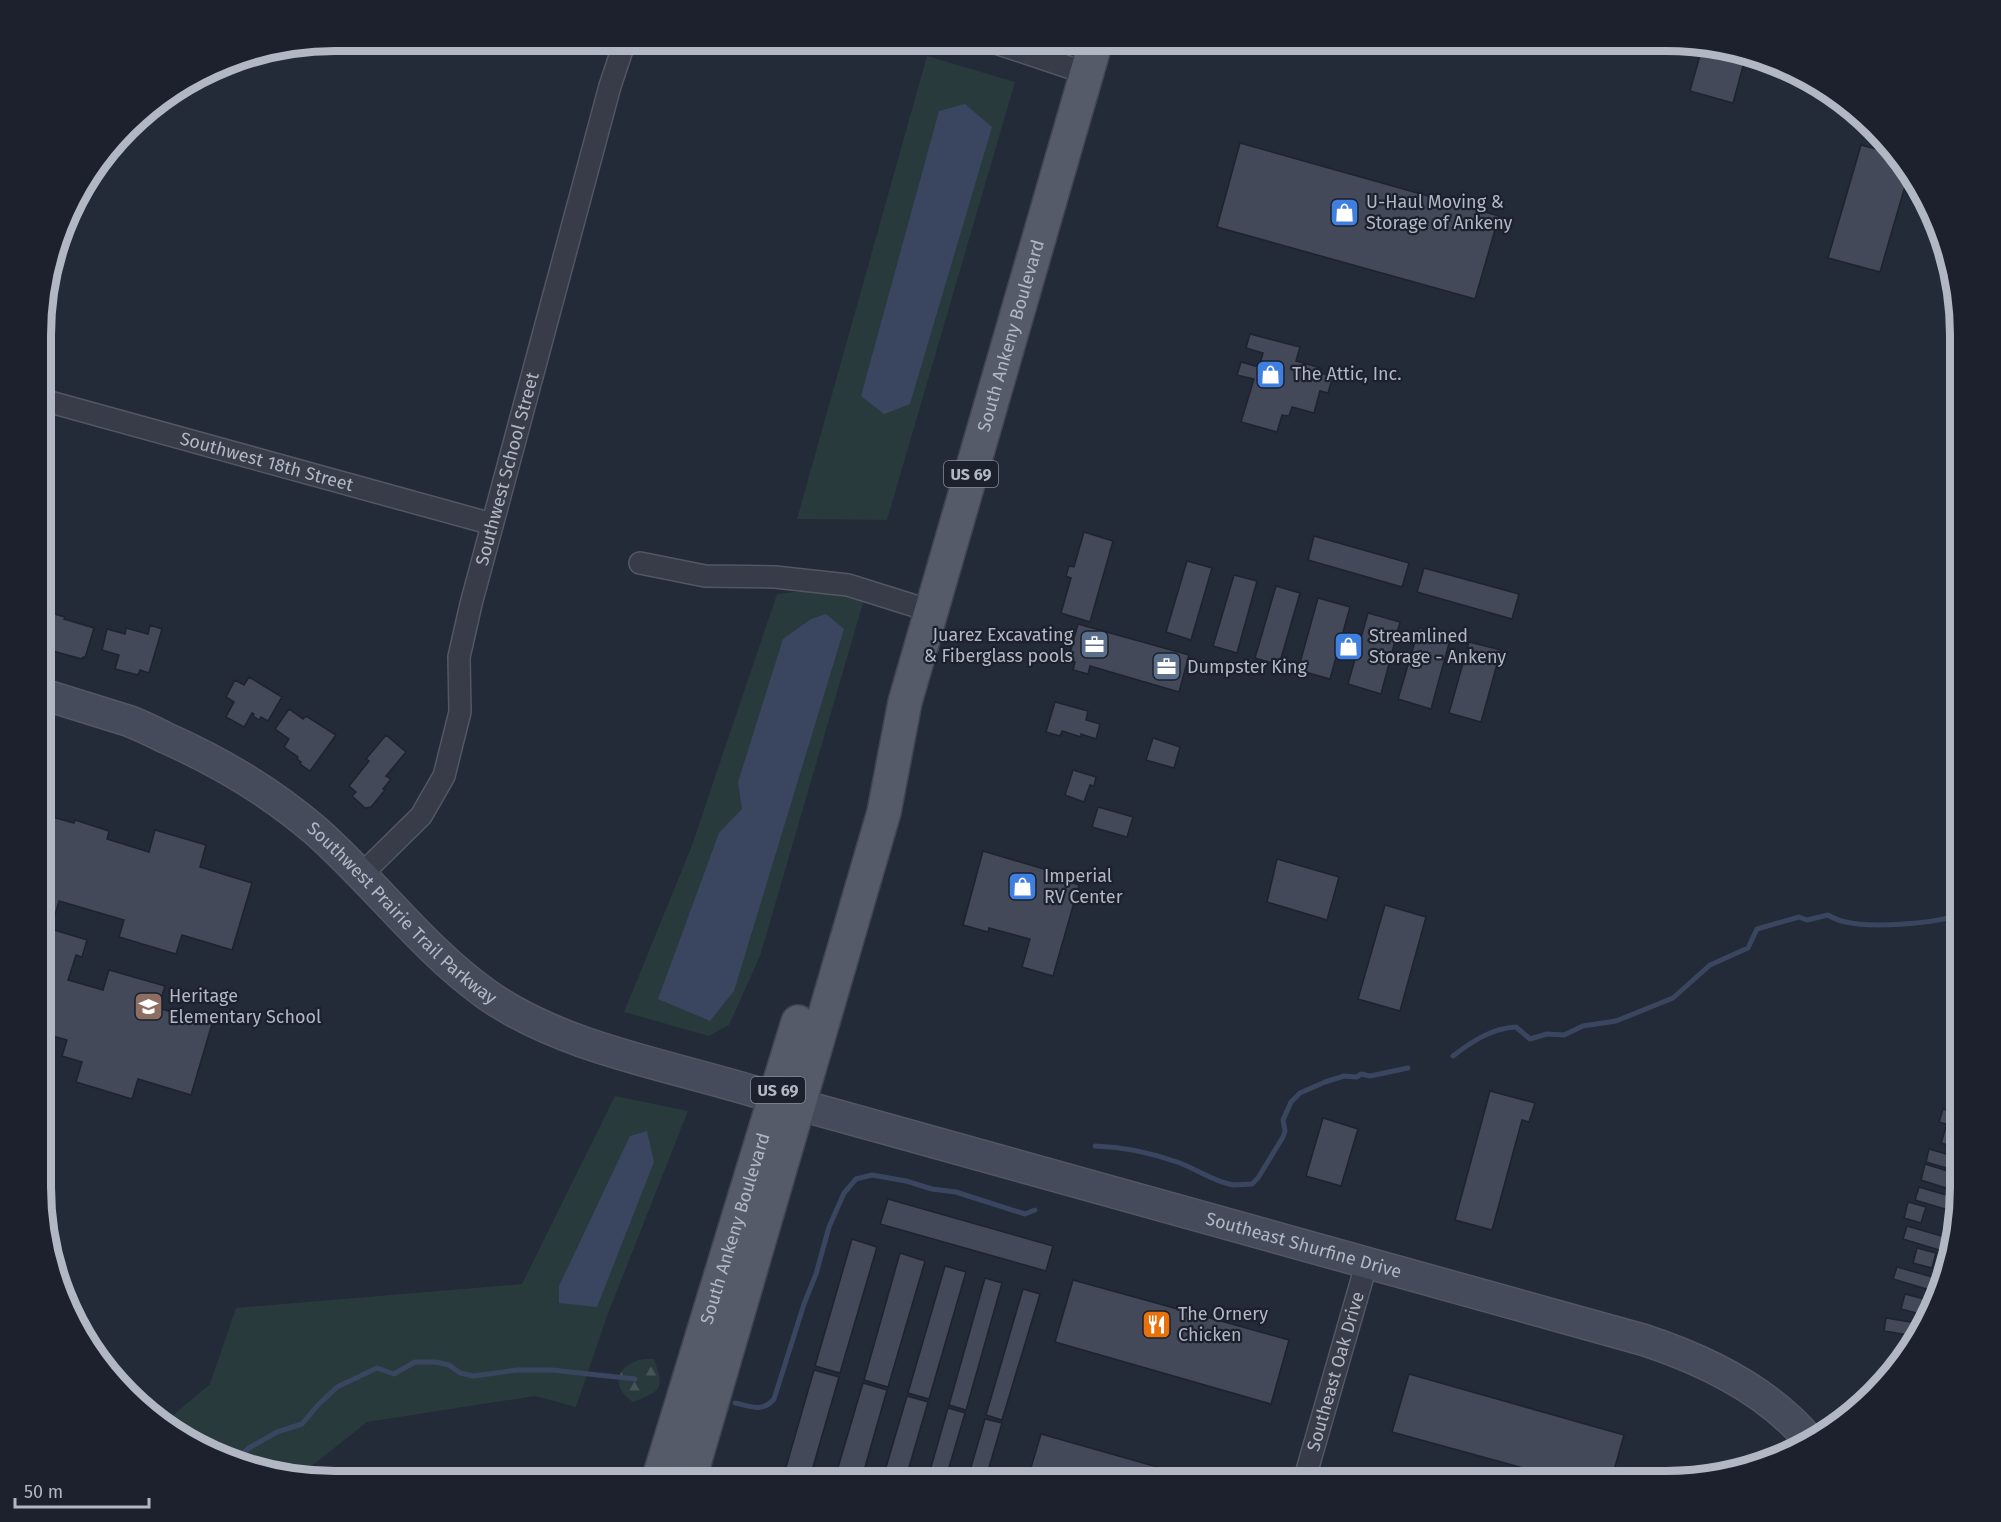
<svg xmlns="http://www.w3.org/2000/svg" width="2001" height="1522" viewBox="0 0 2001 1522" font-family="'Fira Sans',sans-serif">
<defs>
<pattern id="forest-firs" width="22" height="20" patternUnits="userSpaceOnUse" patternTransform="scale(1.5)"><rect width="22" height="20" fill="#293a3d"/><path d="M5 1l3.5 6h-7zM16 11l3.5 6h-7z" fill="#465457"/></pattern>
</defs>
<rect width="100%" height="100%" fill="#232a38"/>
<path fill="url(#forest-firs)" d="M 645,1359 L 654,1359 C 665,1391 661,1390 633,1402 C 608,1385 618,1363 645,1359 Z"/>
<path fill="#293a3d" d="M 927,56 L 1015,82 L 887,520 L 797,519 Z
M 832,588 L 865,596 L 760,956 L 729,1025 L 709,1036 L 624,1012 L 691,848 L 777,594 Z
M 615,1096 L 688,1111 L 607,1316 L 576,1407 L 535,1396 L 367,1422 L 298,1477 L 223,1459 L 164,1423 L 210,1384 L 236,1308 L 522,1284 Z"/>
<path fill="#3a4560" d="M 965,104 L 992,127 L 910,404 L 884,414 L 861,396 L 939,111 Z
M 826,614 L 844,629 L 734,991 L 710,1021 L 658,999 L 719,833 L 742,809 L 738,782 L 783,639 L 811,619 Z
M 647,1131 L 654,1162 L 597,1307 L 559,1303 L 559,1286 L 630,1136 Z"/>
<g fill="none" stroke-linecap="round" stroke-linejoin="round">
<path stroke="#3a4560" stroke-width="5" d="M 1453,1056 C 1471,1042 1492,1028 1516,1027 L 1530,1039 L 1547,1034 L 1564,1035 L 1583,1026 L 1616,1021 L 1673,998 L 1710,965 L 1748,948 L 1757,929 L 1799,917 L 1807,920 L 1828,915 C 1833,918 1840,921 1846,922 C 1871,928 1937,924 1960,914
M 1095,1146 C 1124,1147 1149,1152 1177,1162 C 1195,1168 1214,1182 1234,1185 C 1239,1185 1246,1184 1252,1184 L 1258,1178 L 1283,1137 L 1285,1131 L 1283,1120 L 1291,1102 L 1300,1093 L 1325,1082 L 1344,1076 L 1357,1077 L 1361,1074 L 1370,1076 L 1408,1068
M 735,1403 C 751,1406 762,1413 774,1399 L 804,1304 L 816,1274 L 829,1227 L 844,1193 L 856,1179 L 872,1175 L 906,1181 L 932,1189 L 956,1192 L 1025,1214 L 1035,1210
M 233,1462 L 249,1448 L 277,1432 L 302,1424 L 318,1405 L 337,1387 L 377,1368 L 394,1374 L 415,1362 L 436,1362 L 449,1365 L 460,1373 L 474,1376 L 517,1370 L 552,1370 L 635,1379"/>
</g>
<path fill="#434959" stroke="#1e232f" stroke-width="1.5" d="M 1703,45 L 1746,55 L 1733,103 L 1690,91 Z
M 1240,143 L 1499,216 L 1475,299 L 1217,227 Z
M 1861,145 L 1891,153 L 1908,176 L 1880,272 L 1828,258 Z
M 1250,334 L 1300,347 L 1296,361 L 1321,368 L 1320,373 L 1333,376 L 1328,393 L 1320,391 L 1314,413 L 1292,407 L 1289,416 L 1282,415 L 1277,432 L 1241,422 L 1254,379 L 1237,375 L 1241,362 L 1259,367 L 1263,353 L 1246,348 Z
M 1084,532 L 1113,541 L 1090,622 L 1061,613 L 1071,578 L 1066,576 L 1069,566 L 1074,567 Z
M 1314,536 L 1409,563 L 1402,587 L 1308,560 Z
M 1187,561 L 1212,568 L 1191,640 L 1166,632 Z
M 1424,568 L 1519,594 L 1512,619 L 1417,592 Z
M 1234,575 L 1257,581 L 1237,653 L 1213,646 Z
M 1276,586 L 1300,593 L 1279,665 L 1255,658 Z
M 1318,598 L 1350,607 L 1330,679 L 1298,670 Z
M 51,613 L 65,617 L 64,619 L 94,628 L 85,658 L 83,657 L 82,659 L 49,650 L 54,635 L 45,633 Z
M 1368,613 L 1400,622 L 1381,694 L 1348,684 Z
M 1078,624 L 1189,655 L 1179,692 L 1090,666 L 1088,674 L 1073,670 L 1075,662 L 1068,660 Z
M 150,625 L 162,629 L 149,673 L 140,670 L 138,675 L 115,669 L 119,655 L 102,650 L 107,629 L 125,634 L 126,628 L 148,634 Z
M 1419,628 L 1451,636 L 1431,709 L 1398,699 Z
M 1469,642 L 1501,650 L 1481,722 L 1449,713 Z
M 249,677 L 282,697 L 268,721 L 261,717 L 259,720 L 253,716 L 254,714 L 252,713 L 244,727 L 226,717 L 234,702 L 226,697 L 235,680 L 244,685 Z
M 1055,702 L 1088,711 L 1086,720 L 1100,724 L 1096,739 L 1081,734 L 1081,737 L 1062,731 L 1060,736 L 1046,732 Z
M 289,709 L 303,719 L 306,716 L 336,735 L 310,771 L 300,764 L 301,762 L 297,759 L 298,757 L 284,747 L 289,739 L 275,729 Z
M 386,735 L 406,752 L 386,776 L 391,779 L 383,789 L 385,790 L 371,807 L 365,808 L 352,796 L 356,792 L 349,786 L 369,761 L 366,759 Z
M 1153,738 L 1180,747 L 1174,768 L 1146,760 Z
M 1073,770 L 1096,777 L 1094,786 L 1090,785 L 1084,802 L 1065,795 Z
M 1098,807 L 1133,817 L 1127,837 L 1092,827 Z
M 42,814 L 74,823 L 75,820 L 109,831 L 107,839 L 149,852 L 155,830 L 206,845 L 200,867 L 252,883 L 232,950 L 182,935 L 176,954 L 119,937 L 124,920 L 59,901 L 51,929 L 87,940 L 82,957 L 76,955 L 68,980 L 103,990 L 109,970 L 165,986 L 158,1008 L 212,1024 L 191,1095 L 138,1079 L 132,1099 L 76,1082 L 82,1062 L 62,1056 L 67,1040 L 42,1033 Z
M 983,851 L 1047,870 L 1045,874 L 1079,885 L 1053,976 L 1022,967 L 1030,939 L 989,928 L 988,932 L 963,925 Z
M 1277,859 L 1339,877 L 1327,920 L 1267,902 Z
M 1385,905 L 1426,917 L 1400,1011 L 1358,999 Z
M 1952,1070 L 1960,1072 L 1960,1086 L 1948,1083 Z
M 1490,1091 L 1535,1103 L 1529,1122 L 1522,1120 L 1492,1230 L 1455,1220 Z
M 1943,1109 L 1960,1114 L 1960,1128 L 1939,1122 Z
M 1323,1118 L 1358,1129 L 1341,1186 L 1306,1176 Z
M 1946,1127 L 1960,1131 L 1958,1148 L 1941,1143 Z
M 1929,1149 L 1960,1158 L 1960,1172 L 1926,1162 Z
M 1925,1164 L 1954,1173 L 1949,1189 L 1921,1180 Z
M 1919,1187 L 1960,1199 L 1958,1213 L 1915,1200 Z
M 888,1199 L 1053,1246 L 1046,1271 L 880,1224 Z
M 1908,1202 L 1926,1207 L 1921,1223 L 1904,1218 Z
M 1907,1226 L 1952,1239 L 1949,1253 L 1903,1239 Z
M 852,1239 L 877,1247 L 840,1373 L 815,1366 Z
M 1917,1248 L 1936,1253 L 1932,1268 L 1913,1263 Z
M 900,1253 L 925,1261 L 888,1387 L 864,1380 Z
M 945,1266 L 966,1272 L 929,1399 L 908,1393 Z
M 1897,1267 L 1943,1280 L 1940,1293 L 1893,1279 Z
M 985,1278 L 1002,1283 L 966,1410 L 949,1405 Z
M 1073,1280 L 1289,1340 L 1271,1404 L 1055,1342 Z
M 1023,1289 L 1040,1294 L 1002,1420 L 986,1415 Z
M 1905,1294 L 1924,1299 L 1920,1314 L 1901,1309 Z
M 1886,1318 L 1923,1324 L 1915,1336 L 1884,1331 Z
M 1905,1354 L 1898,1364 L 1897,1355 Z
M 814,1370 L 839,1377 L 809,1481 L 782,1481 Z
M 1409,1374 L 1624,1435 L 1611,1481 L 1570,1481 L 1392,1432 Z
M 863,1383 L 887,1390 L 861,1481 L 834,1481 Z
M 907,1396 L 928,1402 L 905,1481 L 882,1481 Z
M 948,1408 L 965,1413 L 945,1481 L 927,1481 Z
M 985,1419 L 1002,1423 L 985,1481 L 967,1481 Z
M 1041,1434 L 1175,1472 L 1173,1481 L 1027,1481 Z"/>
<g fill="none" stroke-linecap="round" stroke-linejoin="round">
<defs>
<g id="street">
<path d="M 990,41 L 1086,73"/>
<path id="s1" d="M 43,400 L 492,524"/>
<path d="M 640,563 L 705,576 L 775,577 L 848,585 L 931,611"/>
<path id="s2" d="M 362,874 L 421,816 L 444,776 L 460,712 L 459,657 L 471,604 L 610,86 L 625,41"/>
<path id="s3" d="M 1304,1481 L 1367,1262"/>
</g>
<g id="secondary">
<path id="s4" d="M 42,694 C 71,703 100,712 129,721 C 142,726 154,732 166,738 C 220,762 271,792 316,831 C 375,883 422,948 486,994 C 566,1051 682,1067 775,1098 L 1644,1340 C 1705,1360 1768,1390 1810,1441"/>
</g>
<g id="primary">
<path id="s5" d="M 658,1481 L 798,1022"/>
<path id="s6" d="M 689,1481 L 884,812 L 905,702 L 1096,41"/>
</g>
</defs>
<use href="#street" stroke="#525763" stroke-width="24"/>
<use href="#secondary" stroke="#525763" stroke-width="33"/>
<use href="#primary" stroke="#404551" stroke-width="36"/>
<use href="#street" stroke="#373c48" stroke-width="21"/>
<use href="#secondary" stroke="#454b5b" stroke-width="30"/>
<use href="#primary" stroke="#555b68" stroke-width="33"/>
</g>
<defs>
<symbol id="shop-square" viewBox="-11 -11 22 22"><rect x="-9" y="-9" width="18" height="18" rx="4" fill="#3f7fe0" stroke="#1c212d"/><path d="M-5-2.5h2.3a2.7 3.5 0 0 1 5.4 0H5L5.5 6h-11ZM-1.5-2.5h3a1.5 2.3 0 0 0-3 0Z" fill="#fff"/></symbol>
<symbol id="office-square" viewBox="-11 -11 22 22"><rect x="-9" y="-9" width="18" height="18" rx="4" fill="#5c6f8a" stroke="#1c212d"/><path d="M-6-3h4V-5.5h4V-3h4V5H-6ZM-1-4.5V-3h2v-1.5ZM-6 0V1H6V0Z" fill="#fff"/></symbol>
<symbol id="school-square" viewBox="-11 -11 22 22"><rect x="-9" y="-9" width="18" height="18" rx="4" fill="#8d6e63" stroke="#1c212d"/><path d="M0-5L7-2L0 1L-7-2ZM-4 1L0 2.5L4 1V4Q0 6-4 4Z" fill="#fff"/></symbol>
<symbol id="restaurant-square" viewBox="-11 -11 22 22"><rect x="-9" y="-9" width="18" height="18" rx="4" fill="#e8710a" stroke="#1c212d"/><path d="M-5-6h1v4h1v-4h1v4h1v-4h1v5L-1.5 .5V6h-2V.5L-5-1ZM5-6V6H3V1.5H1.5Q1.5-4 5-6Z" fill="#fff"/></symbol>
</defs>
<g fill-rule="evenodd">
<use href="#shop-square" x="1328" y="196" width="33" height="33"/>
<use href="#shop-square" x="1254" y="358" width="33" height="33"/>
<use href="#office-square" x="1078" y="628" width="33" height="33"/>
<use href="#shop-square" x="1332" y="630" width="33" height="33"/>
<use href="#office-square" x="1150" y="650" width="33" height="33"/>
<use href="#shop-square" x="1006" y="870" width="33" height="33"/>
<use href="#school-square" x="132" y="990" width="33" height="33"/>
<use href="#restaurant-square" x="1140" y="1308" width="33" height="33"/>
</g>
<g text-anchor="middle" stroke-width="4.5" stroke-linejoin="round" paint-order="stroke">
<g fill="#1c212d" stroke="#858a97" stroke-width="1.5">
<rect x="944" y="461" width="54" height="26" rx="4.5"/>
<rect x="751" y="1077" width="54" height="26" rx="4.5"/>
</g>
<g font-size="16" font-weight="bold" fill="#b2b7c4">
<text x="971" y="480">US 69</text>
<text x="778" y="1096">US 69</text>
</g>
<g font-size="18" fill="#b2b7c4" stroke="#1c212d" text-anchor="start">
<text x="1366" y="208">U-Haul Moving &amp;<tspan x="1366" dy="21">Storage of Ankeny</tspan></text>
<text x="1292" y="380">The Attic, Inc.</text>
<text x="1073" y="641" text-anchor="end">Juarez Excavating<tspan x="1073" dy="21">&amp; Fiberglass pools</tspan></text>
<text x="1369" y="642">Streamlined<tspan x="1369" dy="21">Storage - Ankeny</tspan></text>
<text x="1187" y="673">Dumpster King</text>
<text x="1044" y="882">Imperial<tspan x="1044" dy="21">RV Center</tspan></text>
<text x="169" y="1002">Heritage<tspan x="169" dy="21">Elementary School</tspan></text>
<text x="1178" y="1320">The Ornery<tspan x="1178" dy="21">Chicken</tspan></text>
</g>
<g font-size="18" fill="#b2b7c4" stroke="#1c212d">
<text dy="6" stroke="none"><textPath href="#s6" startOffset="1190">South Ankeny Boulevard</textPath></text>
<text dy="6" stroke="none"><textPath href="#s1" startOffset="232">Southwest 18th Street</textPath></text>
<text dy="6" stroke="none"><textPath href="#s2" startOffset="444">Southwest School Street</textPath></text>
<text dy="6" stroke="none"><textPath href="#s4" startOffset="428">Southwest Prairie Trail Parkway</textPath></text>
<text dy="6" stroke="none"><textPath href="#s5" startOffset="264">South Ankeny Boulevard</textPath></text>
<text dy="6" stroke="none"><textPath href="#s4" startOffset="1402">Southeast Shurfine Drive</textPath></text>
<text dy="6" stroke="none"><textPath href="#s3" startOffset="114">Southeast Oak Drive</textPath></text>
</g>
</g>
<path d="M0 0H2001V1522H0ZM335 51H1666A284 284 0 0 1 1950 335V1187A284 284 0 0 1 1666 1471H335A284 284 0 0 1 51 1187V335A284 284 0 0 1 335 51Z" fill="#1c212d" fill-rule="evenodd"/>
<path fill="none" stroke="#b2b7c4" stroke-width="8" d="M335 51H1666A284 284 0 0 1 1950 335V1187A284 284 0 0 1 1666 1471H335A284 284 0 0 1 51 1187V335A284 284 0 0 1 335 51Z"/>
<path d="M15 1498v9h134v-9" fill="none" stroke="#b2b7c4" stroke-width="3"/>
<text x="24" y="1498" font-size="18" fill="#b2b7c4" stroke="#1c212d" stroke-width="4.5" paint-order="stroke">50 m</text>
</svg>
